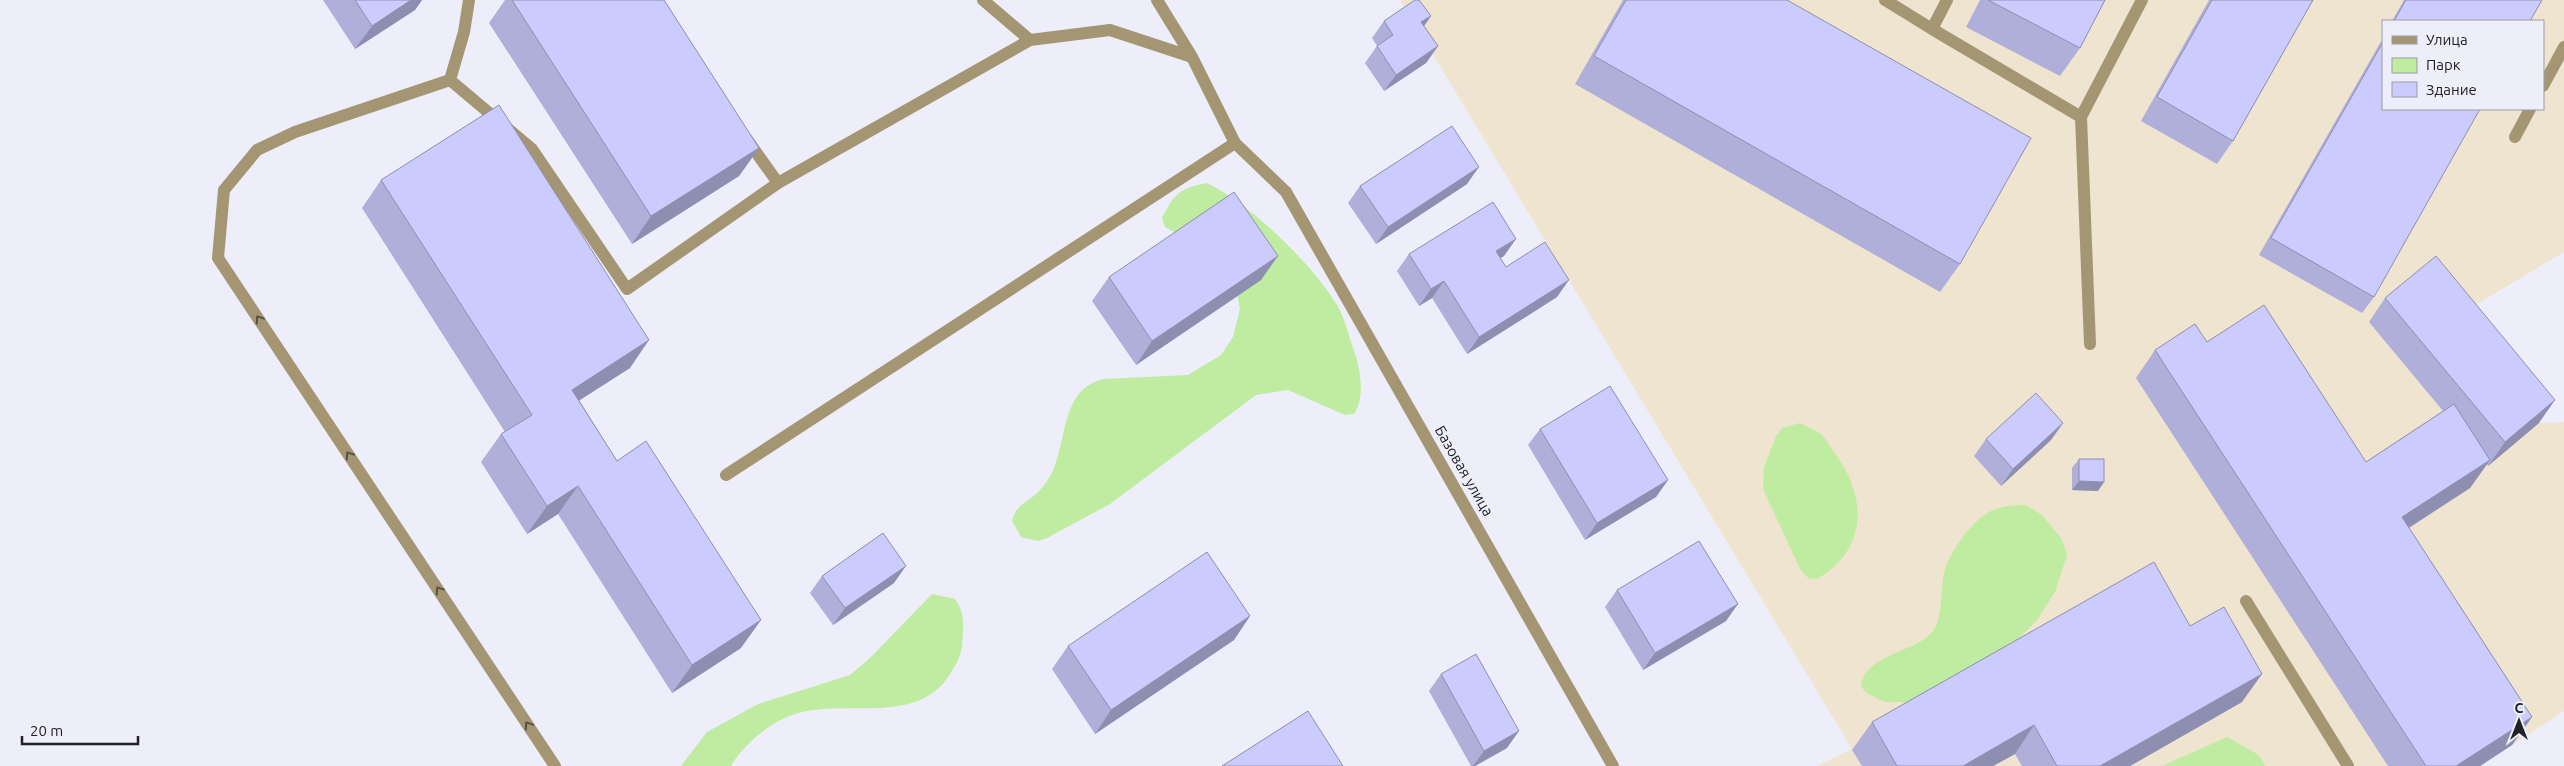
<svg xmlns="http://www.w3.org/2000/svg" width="2564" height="766" viewBox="0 0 2564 766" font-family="Ubuntu,sans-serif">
<rect width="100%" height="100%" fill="#eeeefa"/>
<path fill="#efe4cf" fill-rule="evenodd" d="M 1400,0 L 2564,0 L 2564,252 L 2452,319 L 2539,423 L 2564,422 L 2564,711 L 2480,766 L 1817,766 L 1852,749 ZM 2383,21 L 2543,21 L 2543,109 L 2383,109 Z"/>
<path fill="#bfeca0" d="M 1207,183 C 1248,202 1311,263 1335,302 C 1344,315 1348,333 1353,348 C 1360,367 1366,397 1354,414 L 1345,415 L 1288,390 L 1256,395 L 1110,504 L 1047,538 L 1038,541 L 1021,537 L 1012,521 C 1015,506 1026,503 1037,493 C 1043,488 1051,476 1054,468 C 1067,437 1062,388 1104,379 L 1188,375 L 1221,355 L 1233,337 L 1240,309 L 1232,269 L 1212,252 L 1165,227 L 1162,218 C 1174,194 1180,188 1207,183 Z
M 1800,423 C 1807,427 1816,430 1821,434 C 1827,440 1832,450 1837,456 C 1868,501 1866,550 1817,579 L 1808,578 L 1800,569 L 1763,489 L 1764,467 L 1776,436 L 1782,428 Z
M 2026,505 L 2042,515 L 2061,538 L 2067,555 L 2055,592 L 2037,620 L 2002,655 L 1918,702 L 1885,702 L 1866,693 L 1861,686 C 1867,650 1922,654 1936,626 C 1942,616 1941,586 1944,573 C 1949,553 1970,523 1989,512 C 2000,506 2013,505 2026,505 Z
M 932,594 L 955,599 C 966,614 963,628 962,646 C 961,657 956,664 950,674 C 917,728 842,697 792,715 C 769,723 743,745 731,766 L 681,766 L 707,732 L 758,704 L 850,675 L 870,658 Z
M 2227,737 L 2259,755 L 2265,766 L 2162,766 Z"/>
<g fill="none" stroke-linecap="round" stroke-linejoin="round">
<path stroke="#a59673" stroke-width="12" d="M 983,0 L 1030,40
M 1157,0 L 1192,57
M 1885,0 L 1932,29 L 1947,0
M 1932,29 L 2081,117 L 2090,344
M 450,80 L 464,32 L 469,0
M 2543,86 L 2564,47
M 2515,137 L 2530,109
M 746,138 L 778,183
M 726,475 L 1235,143
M 2246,601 L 2348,766
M 555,766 L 218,258 L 224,190 L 257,150 L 295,132 L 450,80 L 532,149 L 627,289 L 778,183 L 1030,40 L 1110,30 L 1192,57 L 1235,143 L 1286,192"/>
<path stroke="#a59673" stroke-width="12" d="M 2081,117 L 2142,0
M 1286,192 L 1613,766"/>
</g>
<path fill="#afafda" d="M 323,0 L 422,0 L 415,10 L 355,49 Z
M 505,0 L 664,0 L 759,148 L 739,176 L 632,244 L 489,23 Z
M 1623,0 L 1787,0 L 1960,264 L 1940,292 L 1575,84 Z
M 1980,0 L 2105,0 L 2080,48 L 2060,76 L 1966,27 Z
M 2209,0 L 2313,0 L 2233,141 L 2217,164 L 2141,121 Z
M 2404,0 L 2542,0 L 2530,21 L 2392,21 Z
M 1431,16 L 1424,26 L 1438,46 L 1426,63 L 1384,91 L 1365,63 L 1377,46 L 1372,38 L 1384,21 Z
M 2383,38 L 2383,109 L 2374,297 L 2362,313 L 2259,255 Z
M 381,180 L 630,368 L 579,400 L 617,461 L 741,648 L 672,693 L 558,514 L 527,534 L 481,462 L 501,434 L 505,432 L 362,208 Z
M 1467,184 L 1376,244 L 1348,203 L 1360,186 Z
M 1409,254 L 1504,256 L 1500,258 L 1506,267 L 1557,297 L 1467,354 L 1432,298 L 1419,306 L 1397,271 Z
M 1109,277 L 1261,280 L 1136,365 L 1092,301 Z
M 2385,298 L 2539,423 L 2488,466 L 2487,464 L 2470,488 L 2409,528 L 2532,717 L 2512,745 L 2480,766 L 2388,766 L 2136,378 L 2155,350 L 2207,342 L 2366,462 L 2443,411 L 2369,322 Z
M 2063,423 L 2051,440 L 2001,486 L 1974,456 L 1986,439 Z
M 1540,429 L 1668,480 L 1656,497 L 1585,540 L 1528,445 Z
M 2079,459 L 2098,491 L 2072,490 L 2072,468 Z
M 822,576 L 894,583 L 833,625 L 810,593 Z
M 1617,590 L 1726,621 L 1643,670 L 1605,607 Z
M 1250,616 L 1234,640 L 1095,734 L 1052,669 L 1068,646 Z
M 2190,626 L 2242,702 L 2130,766 L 2022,766 L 2015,754 L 1993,766 L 1862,766 L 1852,750 L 1872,722 Z
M 1441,674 L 1507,748 L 1475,766 L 1471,766 L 1429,691 Z"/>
<path fill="#8e8eb1" d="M 411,0 L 422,0 L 415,10 L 355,49 L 372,26 Z
M 1431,16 L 1419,33 L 1421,22 Z
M 1438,46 L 1426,63 L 1384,91 L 1396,75 Z
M 759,148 L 739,176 L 632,244 L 651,216 Z
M 1479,167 L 1467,184 L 1376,244 L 1388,227 Z
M 1516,239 L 1504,256 L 1484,268 L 1496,251 Z
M 1278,256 L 1261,280 L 1136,365 L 1152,341 Z
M 1569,280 L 1557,297 L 1467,354 L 1479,337 Z
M 1444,281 L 1432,298 L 1419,306 L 1431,289 Z
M 649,340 L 630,368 L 552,418 L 572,390 Z
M 2555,400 L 2539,423 L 2488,466 L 2505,442 Z
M 2063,423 L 2051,440 L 2001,486 L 2013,469 Z
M 2490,460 L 2470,488 L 2382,545 L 2402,517 Z
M 1668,480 L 1656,497 L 1585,540 L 1597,523 Z
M 2079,481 L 2104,482 L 2098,491 L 2072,490 Z
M 578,486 L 558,514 L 527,534 L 547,506 Z
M 906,566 L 894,583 L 833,625 L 845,608 Z
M 1738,604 L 1726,621 L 1643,670 L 1655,653 Z
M 1250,616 L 1234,640 L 1095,734 L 1111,710 Z
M 761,620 L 741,648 L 672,693 L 692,665 Z
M 2262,674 L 2242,702 L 2130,766 L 2100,766 Z
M 2532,717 L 2512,745 L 2480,766 L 2456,766 Z
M 2034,725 L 2015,754 L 1993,766 L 1963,766 Z
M 1519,731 L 1507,748 L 1475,766 L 1473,766 L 1484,751 Z"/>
<path fill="#cbcbfd" stroke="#8e8eb1" d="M 355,0 L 411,0 L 372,26 Z
M 512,0 L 664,0 L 759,148 L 651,216 Z
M 1415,0 L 1419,0 L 1431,16 L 1421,22 L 1438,46 L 1396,75 L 1377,46 L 1393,35 L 1384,21 Z
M 1626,0 L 1787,0 L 2031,138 L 1960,264 L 1594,56 Z
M 1988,0 L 2105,0 L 2080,48 Z
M 2212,0 L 2313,0 L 2233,141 L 2157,97 Z
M 2406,0 L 2542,0 L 2530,21 L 2394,21 Z
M 2383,42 L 2383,109 L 2480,109 L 2374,297 L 2271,238 Z
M 499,105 L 649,340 L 572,390 L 617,461 L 646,441 L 761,620 L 692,665 L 578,486 L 547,506 L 501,434 L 532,415 L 381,180 Z
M 1452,126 L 1479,167 L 1388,227 L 1360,186 Z
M 1234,192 L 1278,256 L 1152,341 L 1109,277 Z
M 1493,202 L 1516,239 L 1496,251 L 1506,267 L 1545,242 L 1569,280 L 1479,337 L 1444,281 L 1431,289 L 1409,254 Z
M 2436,256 L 2555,400 L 2505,442 L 2385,298 Z
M 2264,305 L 2366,462 L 2454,404 L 2490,460 L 2402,517 L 2532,717 L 2456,766 L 2426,766 L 2155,350 L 2195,324 L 2207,342 Z
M 1610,386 L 1668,480 L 1597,523 L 1540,429 Z
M 2036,393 L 2063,423 L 2013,469 L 1986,439 Z
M 2079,459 L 2104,459 L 2104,482 L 2079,481 Z
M 883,533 L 906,566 L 845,608 L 822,576 Z
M 1699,541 L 1738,604 L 1655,653 L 1617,590 Z
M 1207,552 L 1250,616 L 1111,710 L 1068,646 Z
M 2154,562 L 2190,626 L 2224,607 L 2262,674 L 2100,766 L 2057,766 L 2034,725 L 1963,766 L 1897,766 L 1872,722 Z
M 1476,654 L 1519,731 L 1484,751 L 1441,674 Z
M 1308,711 L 1343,766 L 1222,766 Z"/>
<defs><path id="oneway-chevron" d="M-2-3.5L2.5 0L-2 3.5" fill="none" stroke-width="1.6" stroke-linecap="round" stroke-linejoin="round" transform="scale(1.25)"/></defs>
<g stroke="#565045">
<use href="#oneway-chevron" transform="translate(259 319) rotate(-124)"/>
<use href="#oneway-chevron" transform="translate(349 455) rotate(-124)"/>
<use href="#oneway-chevron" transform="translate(439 590) rotate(-124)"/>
<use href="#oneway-chevron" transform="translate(528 725) rotate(-124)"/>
</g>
<g text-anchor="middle" stroke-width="5" stroke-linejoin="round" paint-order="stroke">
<g font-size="15" fill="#222226" stroke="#eeeefa">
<text transform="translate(1464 471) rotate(60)" y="5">Базовая улица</text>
</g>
</g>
<rect x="2382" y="20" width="162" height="90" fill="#eeeefa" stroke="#9c9ca5"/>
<rect x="2392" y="36" width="25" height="8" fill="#a59673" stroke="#9c9ca5"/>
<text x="2426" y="45" font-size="15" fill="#222226">Улица</text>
<rect x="2392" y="58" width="25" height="15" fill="#bfeca0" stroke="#9c9ca5"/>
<text x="2426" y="70" font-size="15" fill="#222226">Парк</text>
<rect x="2392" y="82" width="25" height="15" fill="#cbcbfd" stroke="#9c9ca5"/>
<text x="2426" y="95" font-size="15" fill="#222226">Здание</text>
<g transform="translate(2519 721)" stroke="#eeeefa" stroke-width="4" paint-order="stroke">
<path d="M0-4L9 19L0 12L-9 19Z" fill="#222226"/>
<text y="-8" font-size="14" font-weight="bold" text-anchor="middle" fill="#222226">С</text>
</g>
<path d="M22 736v8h116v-8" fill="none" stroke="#222226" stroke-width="2.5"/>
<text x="30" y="736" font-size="15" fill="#222226" stroke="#eeeefa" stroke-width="4" paint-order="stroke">20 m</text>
</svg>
